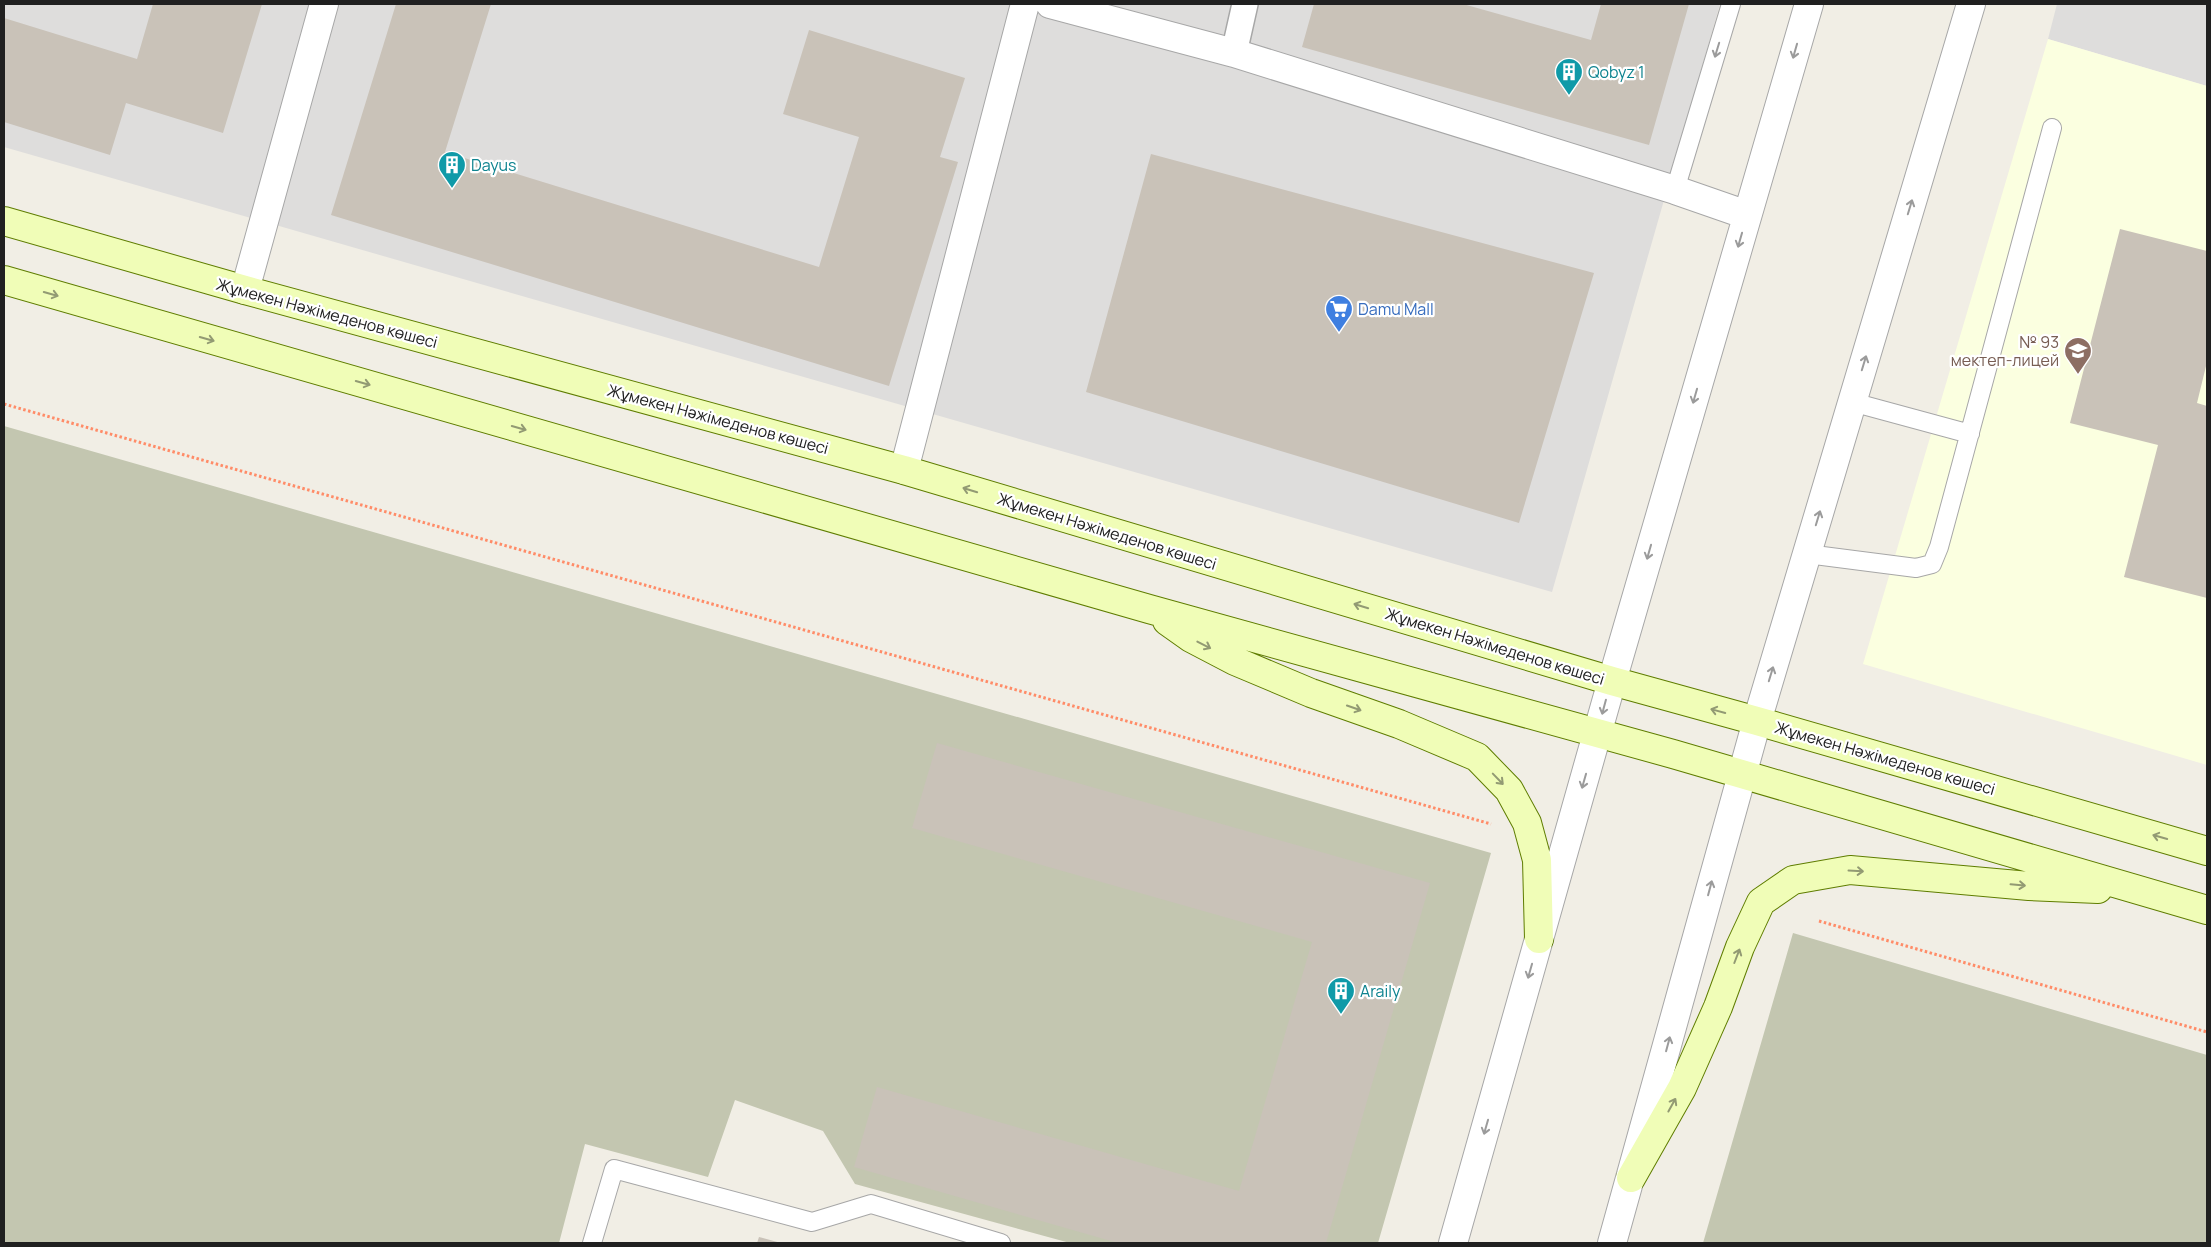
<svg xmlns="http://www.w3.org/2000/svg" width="2211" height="1247" viewBox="0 0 2211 1247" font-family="Manrope,sans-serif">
<rect width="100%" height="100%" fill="#f1eee5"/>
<path fill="#dedddc" d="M 4,4 L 1720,4 L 1552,592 L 4,147 Z
M 2057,4 L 2207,4 L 2207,86 L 2048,39 Z"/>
<path fill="#fbffe0" d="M 2048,39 L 2207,86 L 2207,765 L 1863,664 Z"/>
<path fill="#c3c6b0" d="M 4,426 L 1491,853 L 1378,1243 L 1070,1243 L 855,1184 L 823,1131 L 735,1100 L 708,1177 L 585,1144 L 559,1243 L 4,1243 Z
M 1793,933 L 2207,1055 L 2207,1243 L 1703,1243 Z"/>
<path fill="#c9c2b8" d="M 153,4 L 262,4 L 223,133 L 126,103 L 110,155 L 4,122 L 4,18 L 137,59 Z
M 396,4 L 491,4 L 445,152 L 819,267 L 859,137 L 783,114 L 809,30 L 965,78 L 940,157 L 958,162 L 889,386 L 331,215 Z
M 1314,4 L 1463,4 L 1591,40 L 1601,4 L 1689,4 L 1649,145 L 1302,47 Z
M 1151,154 L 1594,273 L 1519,523 L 1086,392 Z
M 2120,229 L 2207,251 L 2207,362 L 2197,403 L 2207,406 L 2207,598 L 2124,577 L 2158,445 L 2070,423 Z
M 937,743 L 1430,883 L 1326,1243 L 1118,1243 L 854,1167 L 877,1087 L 1239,1191 L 1312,942 L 912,828 Z
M 759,1237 L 781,1243 L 757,1243 Z"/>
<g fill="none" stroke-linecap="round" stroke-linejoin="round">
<defs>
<path id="service" d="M 1675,190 L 1731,4
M 1852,402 L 1970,434
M 1807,554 L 1916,568 L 1932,564 L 1939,547 L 2052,128
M 592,1243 L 614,1169 L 812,1222 L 871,1204 L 1001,1243"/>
<path id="pedestrian" d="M 1234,53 L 1245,4"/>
<path id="minor" d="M 1050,4 L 1234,53 L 1675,190 L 1747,215
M 245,290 L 324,4
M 904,470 L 1025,4
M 1612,681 L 1809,4
M 1757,721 L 1971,4"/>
<path id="tertiary" d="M 1453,1243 L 1612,681
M 1612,1243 L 1757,721"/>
<path id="secondary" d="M 4,221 L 245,290 L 904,470 L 1612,681 L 1757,721 L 2207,851
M 4,280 L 1149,609 L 1673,754 L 2207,910
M 1167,621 L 1191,638 L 1235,661 L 1311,693 L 1399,724 L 1477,757 L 1509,790 L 1527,823 L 1537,860 L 1539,939
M 1631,1178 L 1682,1088 L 1718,1007 L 1740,947 L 1761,902 L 1793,880 L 1850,870 L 2029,886 L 2098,889"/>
</defs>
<use href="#service" stroke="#a7a7a7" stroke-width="20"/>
<use href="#pedestrian" stroke="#a7a7a7" stroke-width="28"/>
<use href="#minor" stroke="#a7a7a7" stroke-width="30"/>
<use href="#tertiary" stroke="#a7a7a7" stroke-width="30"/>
<use href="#secondary" stroke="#5f7d00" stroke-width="30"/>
<path stroke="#ff8c68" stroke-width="3" stroke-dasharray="2.5 2.5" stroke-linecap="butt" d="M 4,404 L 1491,824
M 1819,921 L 2207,1032"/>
<use href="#service" stroke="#fff" stroke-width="18"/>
<use href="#pedestrian" stroke="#fff" stroke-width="25"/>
<use href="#minor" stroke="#fff" stroke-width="28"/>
<use href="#tertiary" stroke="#fff" stroke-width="28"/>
<use href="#secondary" stroke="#f0fdb7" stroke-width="28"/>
</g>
<defs><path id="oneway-shaft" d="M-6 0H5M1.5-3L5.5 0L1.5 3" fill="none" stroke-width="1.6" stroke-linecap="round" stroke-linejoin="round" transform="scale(1.25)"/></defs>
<g stroke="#9b9b9b">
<use href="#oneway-shaft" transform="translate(1717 50) rotate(107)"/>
<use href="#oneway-shaft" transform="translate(1795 51) rotate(106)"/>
<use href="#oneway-shaft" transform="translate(1910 207) rotate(-73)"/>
<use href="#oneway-shaft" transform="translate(1740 240) rotate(106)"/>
<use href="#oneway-shaft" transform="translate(1864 363) rotate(-73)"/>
<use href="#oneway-shaft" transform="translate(1695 396) rotate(106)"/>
<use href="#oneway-shaft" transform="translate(1818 518) rotate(-73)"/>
<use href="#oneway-shaft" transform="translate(1649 552) rotate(106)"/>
<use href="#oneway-shaft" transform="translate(1771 674) rotate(-73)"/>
<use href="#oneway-shaft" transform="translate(1604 707) rotate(105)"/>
<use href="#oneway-shaft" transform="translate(1584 781) rotate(106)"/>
<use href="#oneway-shaft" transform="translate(1710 888) rotate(-75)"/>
<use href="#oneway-shaft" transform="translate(1530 971) rotate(106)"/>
<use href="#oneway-shaft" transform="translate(1668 1044) rotate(-75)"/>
<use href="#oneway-shaft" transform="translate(1486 1127) rotate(106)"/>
</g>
<g stroke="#929a73">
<use href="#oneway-shaft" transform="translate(51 294) rotate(16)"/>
<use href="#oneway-shaft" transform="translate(207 339) rotate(16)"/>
<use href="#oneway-shaft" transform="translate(363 383) rotate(16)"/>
<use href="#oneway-shaft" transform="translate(519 428) rotate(16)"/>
<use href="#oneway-shaft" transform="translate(970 490) rotate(-163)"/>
<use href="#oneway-shaft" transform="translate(1361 606) rotate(-163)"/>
<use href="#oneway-shaft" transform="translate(1204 645) rotate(27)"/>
<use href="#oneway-shaft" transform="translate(1354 708) rotate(19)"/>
<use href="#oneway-shaft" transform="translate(1718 711) rotate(-165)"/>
<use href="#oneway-shaft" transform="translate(1498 779) rotate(46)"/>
<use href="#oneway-shaft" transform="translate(2160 837) rotate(-164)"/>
<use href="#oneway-shaft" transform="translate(1856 871) rotate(3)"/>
<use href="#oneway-shaft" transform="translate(2018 885) rotate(5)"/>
<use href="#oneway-shaft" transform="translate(1737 956) rotate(-69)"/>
<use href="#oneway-shaft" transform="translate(1672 1105) rotate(-61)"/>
</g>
<defs>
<symbol id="building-pin" viewBox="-11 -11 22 30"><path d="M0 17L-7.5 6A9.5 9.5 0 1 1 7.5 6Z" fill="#0f9aa8" stroke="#fff"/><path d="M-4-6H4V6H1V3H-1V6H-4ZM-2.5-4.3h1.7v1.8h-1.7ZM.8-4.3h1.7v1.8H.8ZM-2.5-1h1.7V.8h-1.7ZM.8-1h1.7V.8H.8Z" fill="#fff"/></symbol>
<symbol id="supermarket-pin" viewBox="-11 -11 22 30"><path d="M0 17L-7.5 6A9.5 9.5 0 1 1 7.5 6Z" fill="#3f7fe0" stroke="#fff"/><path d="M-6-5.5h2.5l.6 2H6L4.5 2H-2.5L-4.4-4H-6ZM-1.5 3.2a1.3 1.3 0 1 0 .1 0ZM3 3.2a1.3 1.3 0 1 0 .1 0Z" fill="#fff"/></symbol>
<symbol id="school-pin" viewBox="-11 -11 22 30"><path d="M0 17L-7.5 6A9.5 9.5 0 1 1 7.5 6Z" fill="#8d6e63" stroke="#fff"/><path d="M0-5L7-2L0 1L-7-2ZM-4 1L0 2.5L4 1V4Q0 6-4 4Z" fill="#fff"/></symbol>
</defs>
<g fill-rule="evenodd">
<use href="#building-pin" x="1553" y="56" width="32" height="43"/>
<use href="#building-pin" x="436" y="149" width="32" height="43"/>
<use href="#supermarket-pin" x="1323" y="293" width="32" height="43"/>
<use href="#school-pin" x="2062" y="335" width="32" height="43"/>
<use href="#building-pin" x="1325" y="975" width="32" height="43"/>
</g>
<g text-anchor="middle" stroke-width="4.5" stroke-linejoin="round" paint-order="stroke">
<g font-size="16" fill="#0d838f" stroke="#fff" text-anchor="start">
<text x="1588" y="78">Qobyz 1</text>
<text x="471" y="171">Dayus</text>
<text x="1360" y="997">Araily</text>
</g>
<g font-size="16" fill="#366cbe" stroke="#fff" text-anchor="start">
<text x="1358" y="315">Damu Mall</text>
</g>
<g font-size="16" fill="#202020" stroke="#fff">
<text transform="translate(327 313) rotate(15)" y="6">Жұмекен Нәжімеденов көшесі</text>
<text transform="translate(718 419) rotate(15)" y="6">Жұмекен Нәжімеденов көшесі</text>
<text transform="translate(1107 531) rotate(17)" y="6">Жұмекен Нәжімеденов көшесі</text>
<text transform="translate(1495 646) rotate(17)" y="6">Жұмекен Нәжімеденов көшесі</text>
<text transform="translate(1885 758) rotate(16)" y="6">Жұмекен Нәжімеденов көшесі</text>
</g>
<g font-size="16" fill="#785e54" stroke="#fff" text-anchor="end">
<text x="2059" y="348">№ 93<tspan x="2059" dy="18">мектеп-лицей</tspan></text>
</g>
</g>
<rect width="2211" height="1247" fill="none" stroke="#202020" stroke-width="10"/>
</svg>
